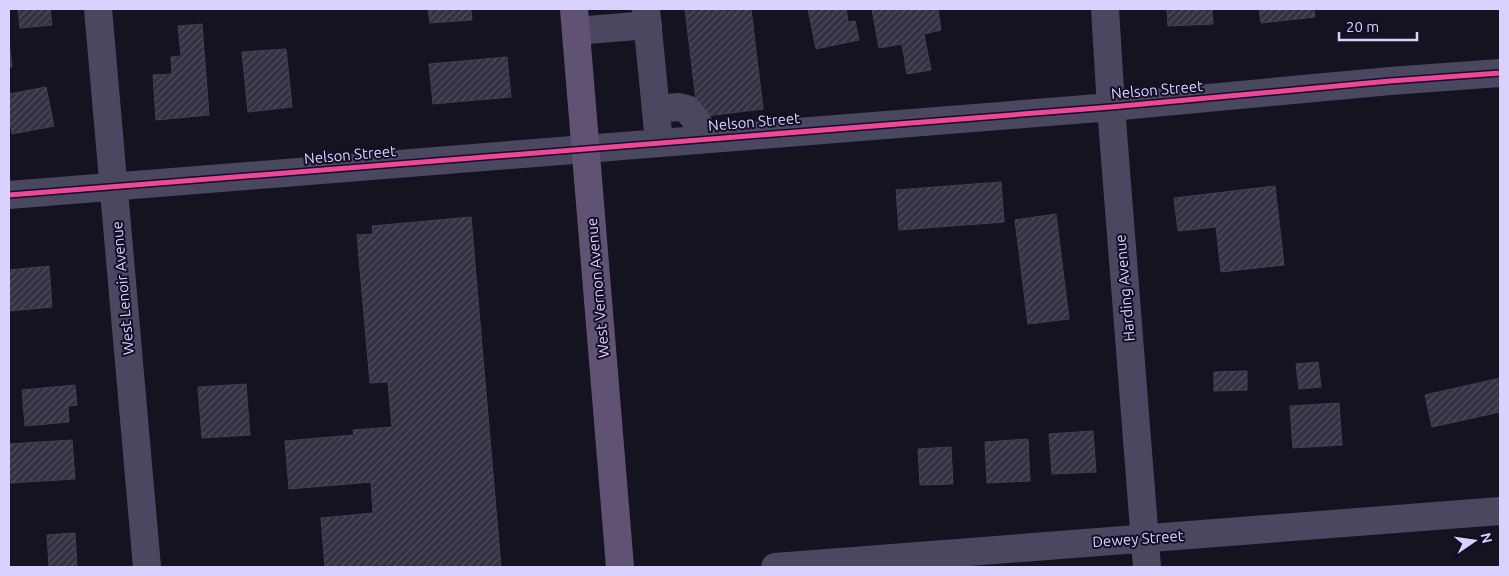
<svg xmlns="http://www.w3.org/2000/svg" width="1509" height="576" viewBox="0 0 1509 576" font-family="Ubuntu,sans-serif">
<defs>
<pattern id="building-hatch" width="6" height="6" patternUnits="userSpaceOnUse" patternTransform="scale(1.25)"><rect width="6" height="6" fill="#343142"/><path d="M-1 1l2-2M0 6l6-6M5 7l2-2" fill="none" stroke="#514e5e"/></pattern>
</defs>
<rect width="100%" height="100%" fill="#161320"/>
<path fill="url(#building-hatch)" stroke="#433e54" d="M 18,9 L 50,9 L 52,25 L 20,28 Z
M 428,9 L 471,9 L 472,20 L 430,23 Z
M 685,9 L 751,9 L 763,109 L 698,117 Z
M 808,9 L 846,9 L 848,22 L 855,21 L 859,40 L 816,49 Z
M 872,9 L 938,9 L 941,30 L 924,34 L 931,70 L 907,74 L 902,44 L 879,48 Z
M 1167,9 L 1212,9 L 1213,24 L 1168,26 Z
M 1259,9 L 1314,9 L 1315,17 L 1261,23 Z
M 202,24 L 209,115 L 156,120 L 153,75 L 172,74 L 171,57 L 181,56 L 178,26 Z
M 9,42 L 12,67 L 9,67 Z
M 286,49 L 292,107 L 248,112 L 242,52 Z
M 507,57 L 511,97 L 433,104 L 429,64 Z
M 46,87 L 54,126 L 12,134 L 9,117 L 9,94 Z
M 1001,182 L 1004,222 L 899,230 L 896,190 Z
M 1275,186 L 1284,265 L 1221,272 L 1216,227 L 1178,231 L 1174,198 Z
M 1056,214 L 1069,319 L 1028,324 L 1015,220 Z
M 471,217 L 501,567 L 325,567 L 321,518 L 373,513 L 371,482 L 289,489 L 285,441 L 354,435 L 353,430 L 392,427 L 388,382 L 370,383 L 357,235 L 373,234 L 372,226 Z
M 49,266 L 52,307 L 9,311 L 9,270 Z
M 1318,362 L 1321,387 L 1299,389 L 1296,364 Z
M 1247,371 L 1247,390 L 1214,391 L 1214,372 Z
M 1500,378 L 1500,412 L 1432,427 L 1425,395 Z
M 246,384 L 250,435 L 202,438 L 198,387 Z
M 75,385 L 77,405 L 68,406 L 69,422 L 25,426 L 22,390 Z
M 1339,403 L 1342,445 L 1293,448 L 1290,406 Z
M 1093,431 L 1096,472 L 1052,474 L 1049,434 Z
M 1028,439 L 1030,481 L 987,483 L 985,442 Z
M 72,440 L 75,479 L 9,483 L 9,444 Z
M 951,447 L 953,484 L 920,485 L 918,449 Z
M 75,533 L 77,567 L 49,567 L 47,535 Z"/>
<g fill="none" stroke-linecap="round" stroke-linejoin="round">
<path stroke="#4a4761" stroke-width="28" d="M 98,9 L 147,567
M 646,9 L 659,142
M 1105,9 L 1111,107 L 1147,567
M 576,31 L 648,25
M 656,109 L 679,107 L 687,109 L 698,123 L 704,139
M 9,195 L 1111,107 L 1390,81 L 1500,73
M 775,567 L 1500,511"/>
<path stroke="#5f5272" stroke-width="28" d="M 574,9 L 620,567"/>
<defs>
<path id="cycleway" d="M 9,195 L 1111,107 L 1390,81 L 1500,73"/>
</defs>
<use href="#cycleway" stroke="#130e25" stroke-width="8"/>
<use href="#cycleway" stroke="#ed469a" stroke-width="5"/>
</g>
<g text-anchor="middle" stroke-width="4" stroke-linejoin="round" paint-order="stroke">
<g font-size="15" fill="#d9d2ff" stroke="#130e25">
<text transform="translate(1157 90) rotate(-5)" y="5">Nelson Street</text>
<text transform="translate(754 122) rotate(-5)" y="5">Nelson Street</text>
<text transform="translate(350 155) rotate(-5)" y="5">Nelson Street</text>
<text transform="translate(123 288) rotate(-95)" y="5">West Lenoir Avenue</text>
<text transform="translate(598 288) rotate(-95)" y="5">West Vernon Avenue</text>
<text transform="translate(1125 288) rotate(-95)" y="5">Harding Avenue</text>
<text transform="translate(1138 539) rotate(-4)" y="5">Dewey Street</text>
</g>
</g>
<rect width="1509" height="576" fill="none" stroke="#d9d2ff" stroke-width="20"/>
<g transform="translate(1474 541) rotate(77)" stroke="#130e25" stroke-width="4" paint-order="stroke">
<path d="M0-4L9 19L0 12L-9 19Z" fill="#d9d2ff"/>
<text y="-8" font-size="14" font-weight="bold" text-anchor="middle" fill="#d9d2ff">N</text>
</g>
<path d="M1339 32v8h78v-8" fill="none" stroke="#d9d2ff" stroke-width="2.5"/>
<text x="1346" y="32" font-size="15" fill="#d9d2ff" stroke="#130e25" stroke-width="4" paint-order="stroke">20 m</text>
</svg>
